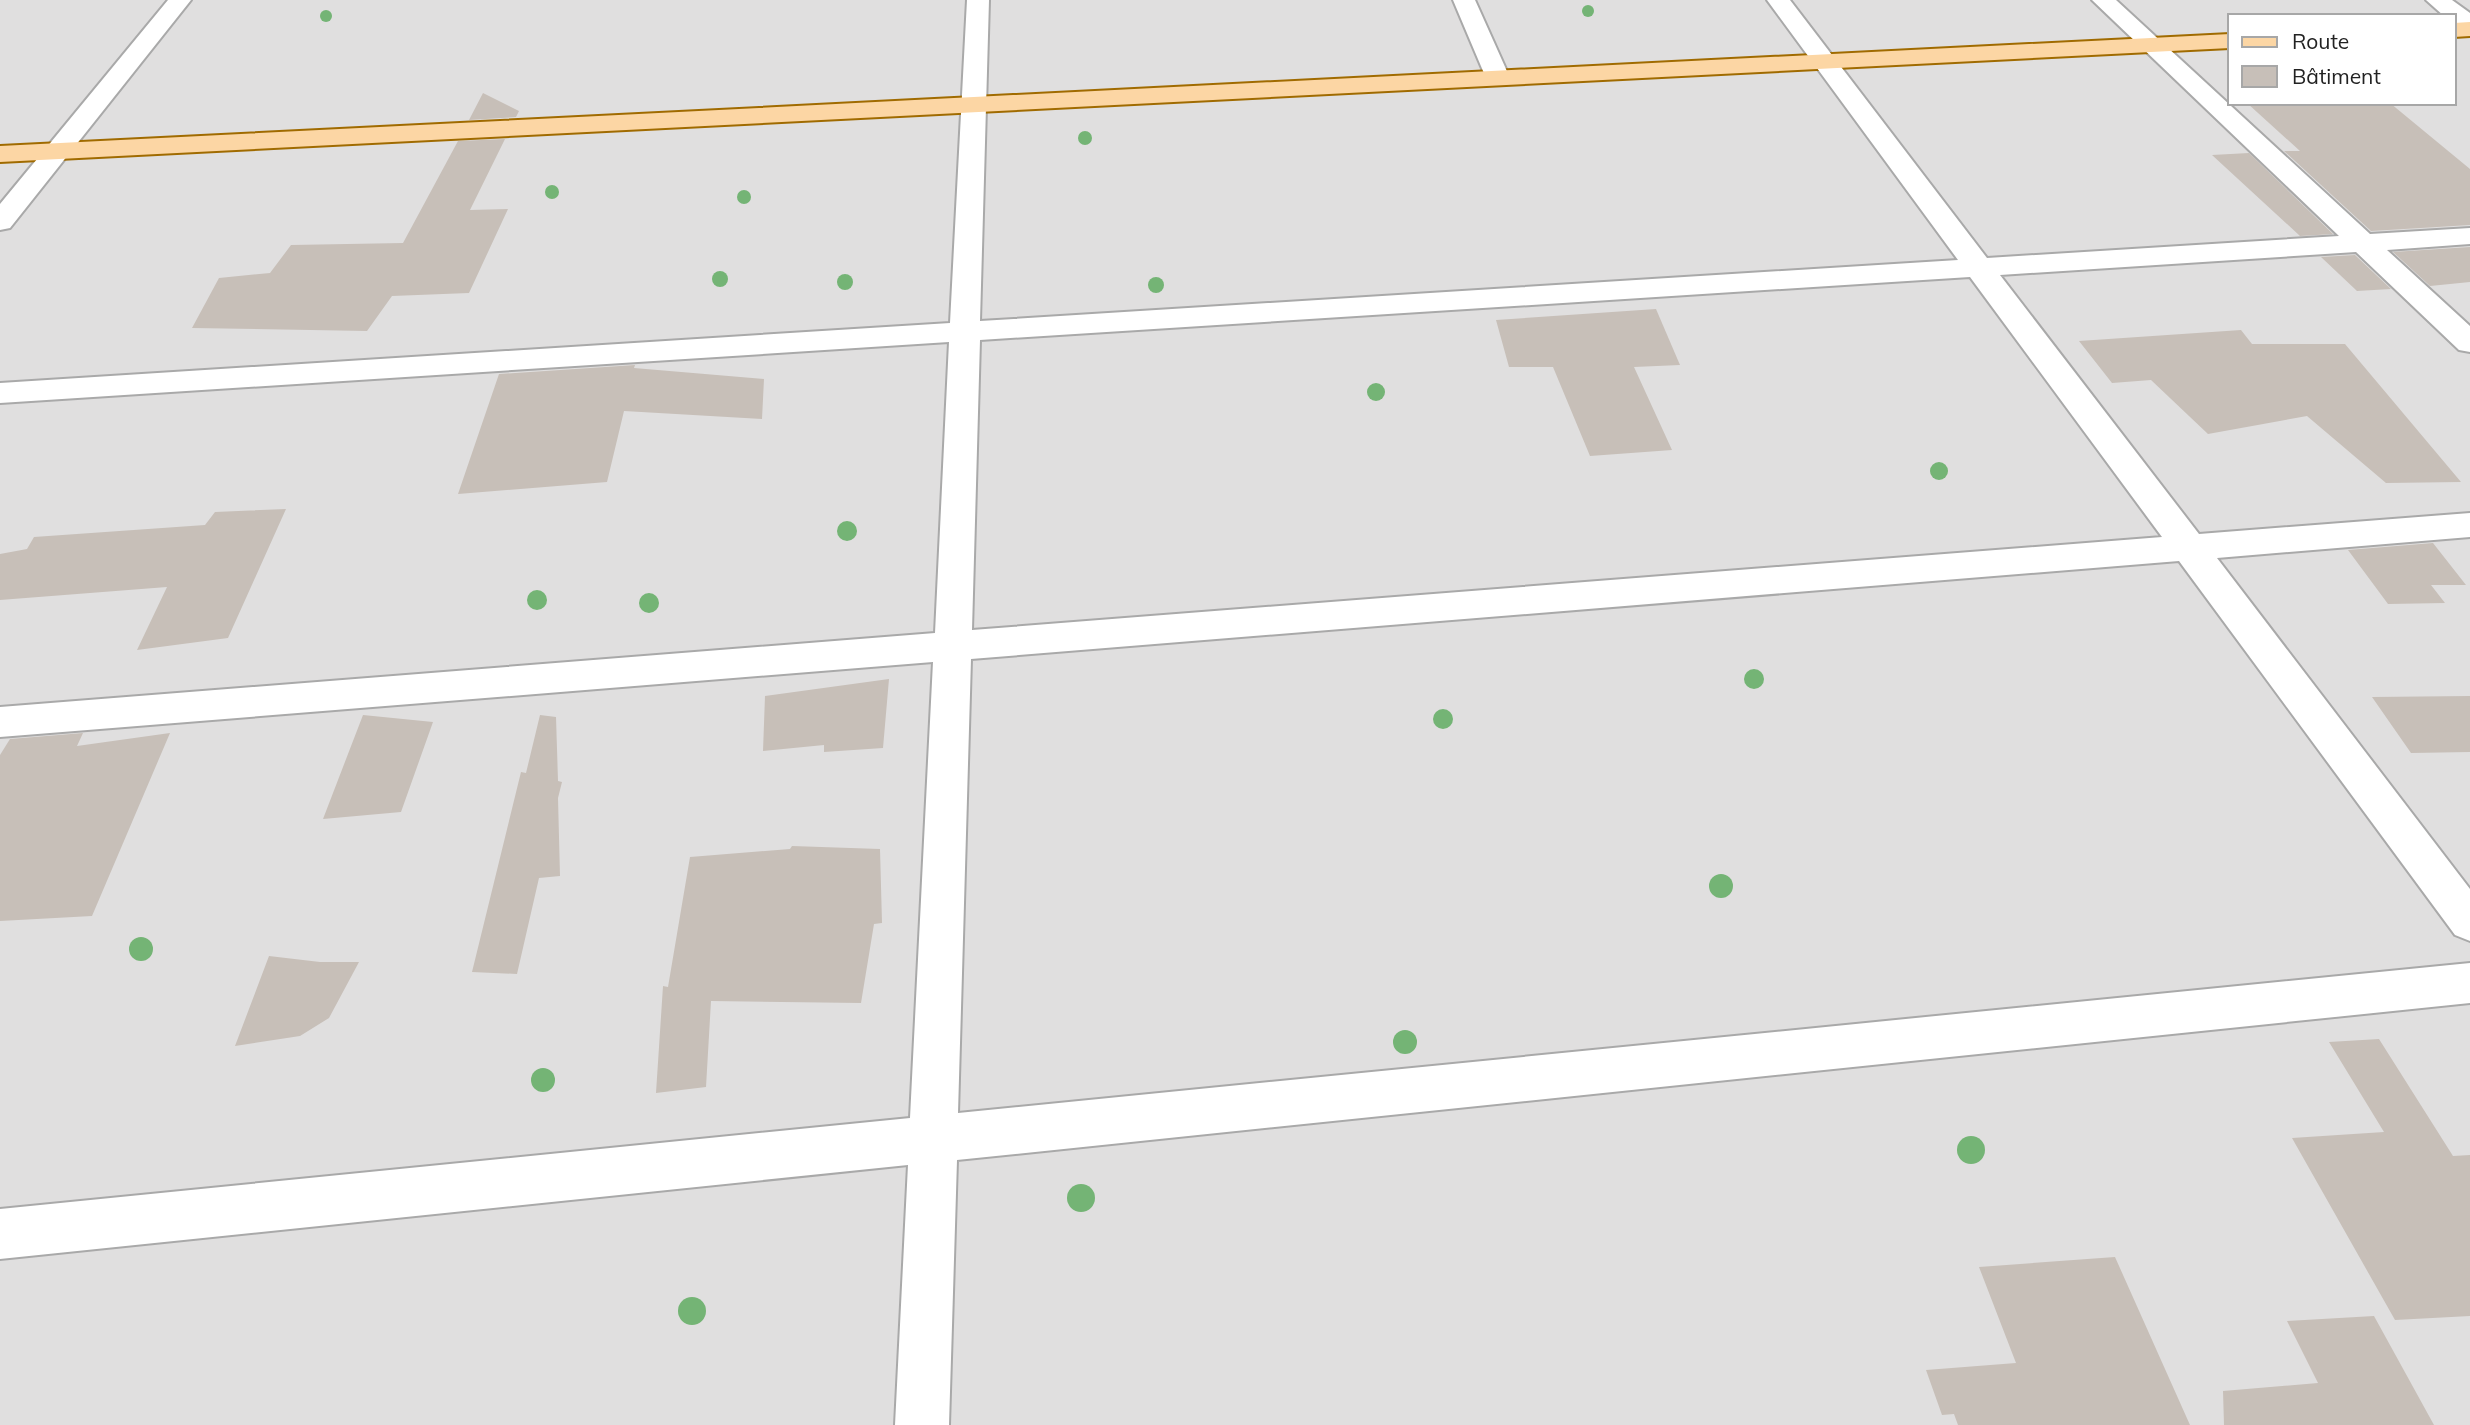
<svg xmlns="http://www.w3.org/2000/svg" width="2470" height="1425" viewBox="0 0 2470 1425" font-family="Mulish,sans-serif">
<rect width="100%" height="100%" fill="#f2efe9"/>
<path fill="#e0dfdf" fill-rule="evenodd" d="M 0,0 L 2470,0 L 2470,1425 L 0,1425 ZM 2230,16 L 2454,16 L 2454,103 L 2230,103 Z"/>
<path fill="#c7bfb8" d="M 483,93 L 519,111 L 516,117 L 469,120 Z
M 2247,103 L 2390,103 L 2470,169 L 2470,225 L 2371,231 L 2284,151 L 2300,151 Z
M 505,139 L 470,210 L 508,209 L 469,293 L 392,296 L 367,331 L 192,328 L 219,278 L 270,273 L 291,245 L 403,243 L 458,141 Z
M 2249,153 L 2333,234 L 2300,236 L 2212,155 Z
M 2470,247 L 2470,282 L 2430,286 L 2393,252 Z
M 2355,255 L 2391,289 L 2357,291 L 2321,257 Z
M 1656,309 L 1680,365 L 1634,367 L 1672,450 L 1590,456 L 1553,367 L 1509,367 L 1496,320 Z
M 2241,330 L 2252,344 L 2345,344 L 2461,482 L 2386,483 L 2307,416 L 2208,434 L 2151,380 L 2112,383 L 2079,341 Z
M 635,365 L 634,368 L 764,379 L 762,419 L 624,411 L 607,482 L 458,494 L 499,374 Z
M 286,509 L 228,638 L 137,650 L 167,587 L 0,600 L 0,554 L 27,549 L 34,537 L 205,525 L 215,512 Z
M 2433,543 L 2466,585 L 2431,585 L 2445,603 L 2388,604 L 2348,550 Z
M 889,679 L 883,748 L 824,752 L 824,745 L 763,751 L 765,696 Z
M 2470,696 L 2470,752 L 2411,753 L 2372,697 Z
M 363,715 L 433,722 L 401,812 L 323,819 Z
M 540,715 L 556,717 L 558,781 L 562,782 L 558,798 L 560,876 L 539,878 L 517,974 L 472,972 L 521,772 L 526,773 Z
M 83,733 L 77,746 L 170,733 L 92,916 L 0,921 L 0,755 L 10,739 Z
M 792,846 L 880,849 L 882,923 L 874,924 L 861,1003 L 711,1001 L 706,1087 L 656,1093 L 663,986 L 668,987 L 690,857 L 790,849 Z
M 269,956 L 320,962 L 359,962 L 329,1018 L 300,1036 L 235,1046 Z
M 2379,1039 L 2453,1156 L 2470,1155 L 2470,1316 L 2395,1320 L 2292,1138 L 2384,1132 L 2329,1042 Z
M 2115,1257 L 2190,1425 L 1958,1425 L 1954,1414 L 1942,1415 L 1926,1370 L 2016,1363 L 1979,1267 Z
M 2374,1316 L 2434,1425 L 2224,1425 L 2223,1391 L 2318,1383 L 2287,1321 Z"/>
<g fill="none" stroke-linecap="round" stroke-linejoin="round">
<defs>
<path id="minor" d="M 168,0 L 191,0 L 10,228 L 0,230 L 0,204 Z
M 967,0 L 989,0 L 980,321 L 1958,260 L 1767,0 L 1790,0 L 1987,258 L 2339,236 L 2092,0 L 2116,0 L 2370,234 L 2470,228 L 2470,244 L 2387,250 L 2470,326 L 2470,352 L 2459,350 L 2356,252 L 2000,275 L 2199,534 L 2470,513 L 2470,537 L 2217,558 L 2470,889 L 2470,941 L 2455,935 L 2179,561 L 971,659 L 958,1113 L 2470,963 L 2470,1003 L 957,1160 L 949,1425 L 895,1425 L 908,1165 L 0,1259 L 0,1209 L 910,1118 L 933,662 L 0,737 L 0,707 L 935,633 L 949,342 L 0,403 L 0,383 L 950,323 ZM 1970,277 L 2162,537 L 972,630 L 980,340 Z
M 1453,0 L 1475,0 L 1510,78 L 1507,83 L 1498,85 L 1489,83 L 1486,78 Z
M 2426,0 L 2452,0 L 2470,13 L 2470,31 L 2454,23 L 2454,16 L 2444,16 Z"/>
<path id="major" d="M 2470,22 L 2470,36 L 2454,37 L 2454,23 Z
M 2230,34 L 2230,48 L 0,162 L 0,146 Z"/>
</defs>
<use href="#minor" stroke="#a9a9a9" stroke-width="4"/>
<use href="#major" stroke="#a06b00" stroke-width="4"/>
<use href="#minor" fill="#fff" fill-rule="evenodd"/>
<use href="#major" fill="#fcd6a4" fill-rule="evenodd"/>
</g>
<g fill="#74b475">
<circle cx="1588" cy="11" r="6"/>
<circle cx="326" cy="16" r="6"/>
<circle cx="1085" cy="138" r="7"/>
<circle cx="552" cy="192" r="7"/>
<circle cx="744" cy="197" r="7"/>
<circle cx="720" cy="279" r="8"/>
<circle cx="845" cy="282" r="8"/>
<circle cx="1156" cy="285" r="8"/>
<circle cx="1376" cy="392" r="9"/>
<circle cx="1939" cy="471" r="9"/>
<circle cx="847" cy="531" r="10"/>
<circle cx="537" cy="600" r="10"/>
<circle cx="649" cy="603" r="10"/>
<circle cx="1754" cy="679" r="10"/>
<circle cx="1443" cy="719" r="10"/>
<circle cx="1721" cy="886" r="12"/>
<circle cx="141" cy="949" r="12"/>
<circle cx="1405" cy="1042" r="12"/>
<circle cx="543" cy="1080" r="12"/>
<circle cx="1971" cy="1150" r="14"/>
<circle cx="1081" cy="1198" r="14"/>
<circle cx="692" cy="1311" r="14"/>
</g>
<rect x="2228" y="14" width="228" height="91" fill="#ffffff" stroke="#a7a7a7" stroke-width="2"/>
<rect x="2242" y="37" width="35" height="10" fill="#fcd6a4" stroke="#a7a7a7" stroke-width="2"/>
<text x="2292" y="49" font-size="21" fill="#222222">Route</text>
<rect x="2242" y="66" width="35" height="21" fill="#c7bfb8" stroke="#a7a7a7" stroke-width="2"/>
<text x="2292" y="84" font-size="21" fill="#222222">Bâtiment</text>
</svg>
